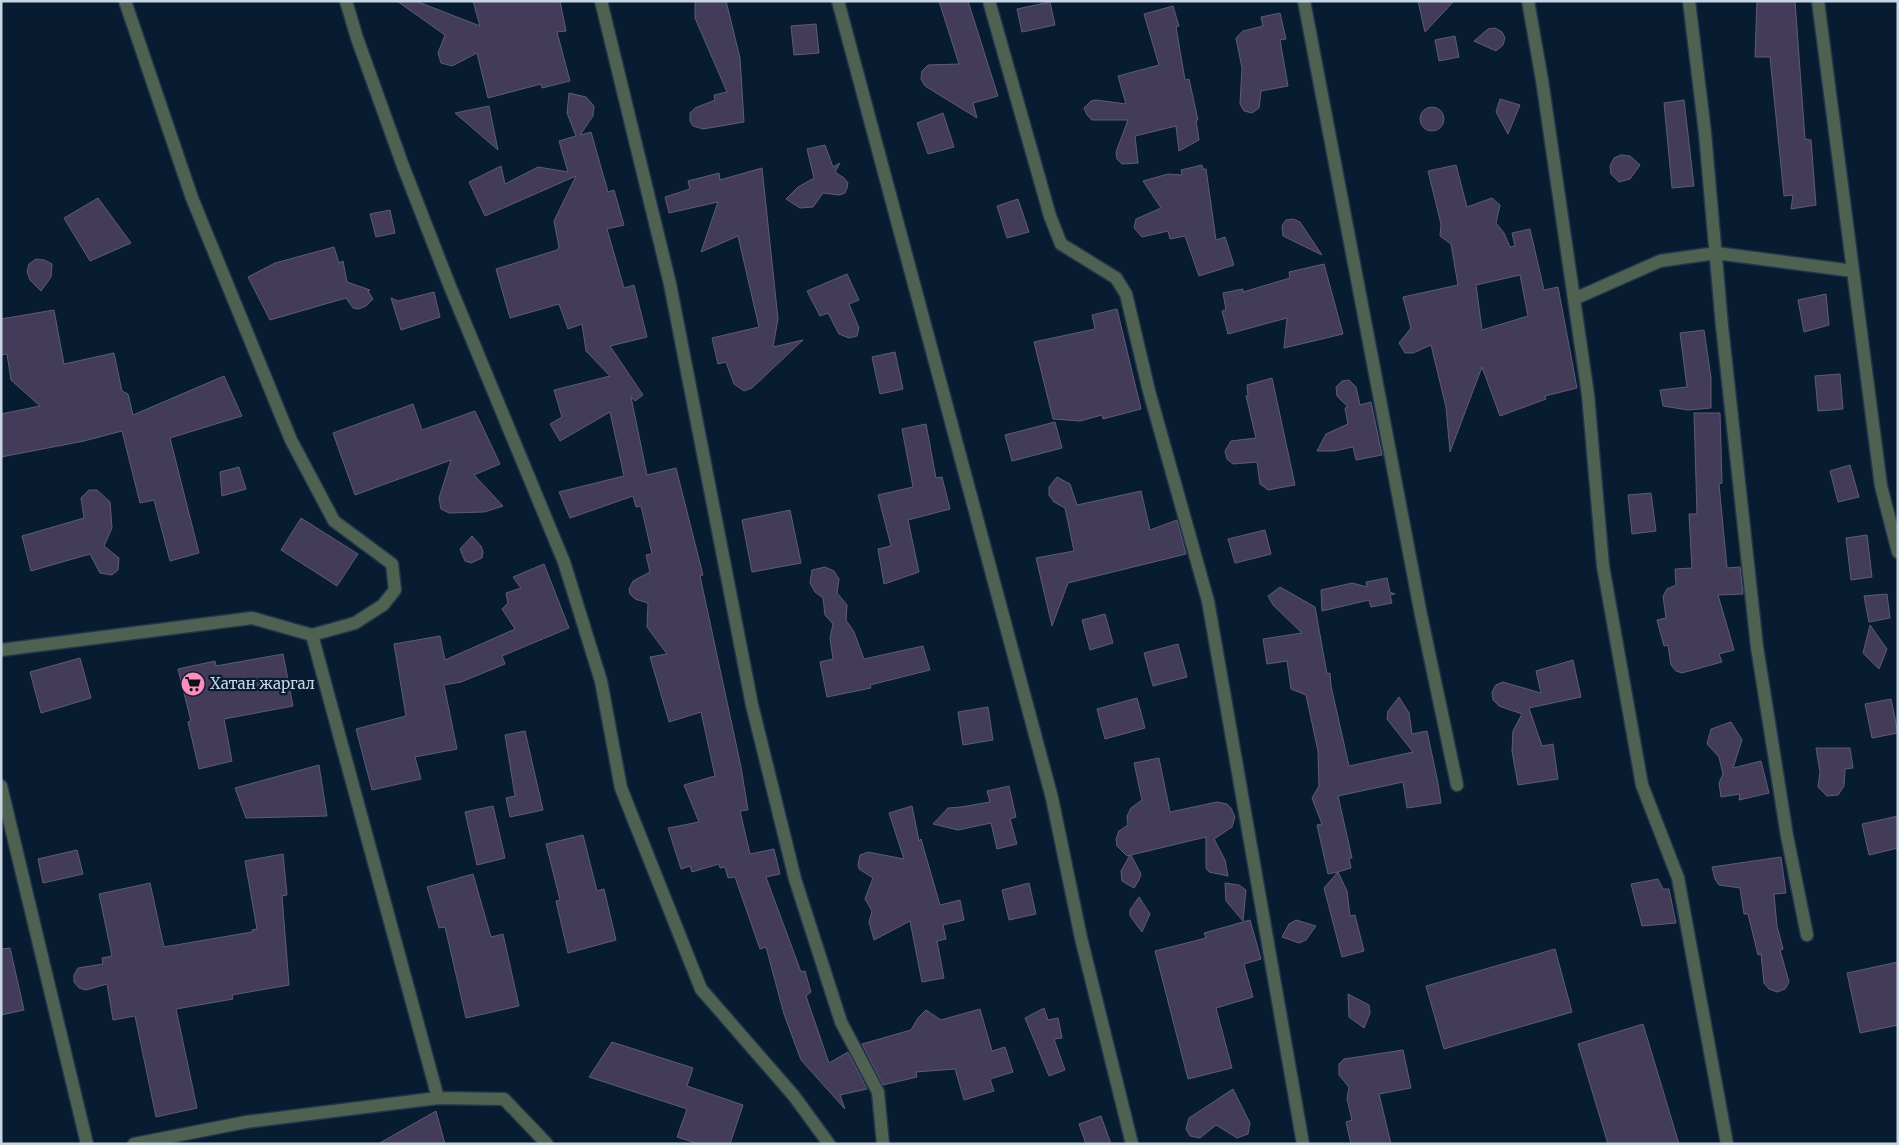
<svg xmlns="http://www.w3.org/2000/svg" width="1899" height="1145" viewBox="0 0 1899 1145" font-family="Merriweather,serif">
<rect width="100%" height="100%" fill="#071c31"/>
<path fill="#433c59" stroke="#605a78" fill-rule="evenodd" d="M 397,1 L 416,1 L 480,26 L 473,1 L 560,1 L 566,31 L 557,32 L 570,81 L 542,88 L 541,84 L 488,98 L 477,53 L 452,66 L 441,63 L 438,53 L 445,35 Z
M 695,1 L 726,1 L 740,58 L 744,122 L 703,129 L 693,126 L 690,121 L 690,113 L 695,108 L 715,100 L 714,95 L 727,92 L 695,18 Z
M 939,1 L 968,1 L 991,74 L 998,96 L 973,103 L 977,118 L 925,86 L 921,79 L 922,71 L 928,65 L 959,64 Z
M 1418,1 L 1454,1 L 1425,32 Z
M 1757,1 L 1795,1 L 1805,139 L 1811,140 L 1816,205 L 1791,209 L 1793,195 L 1784,196 L 1770,57 L 1755,57 Z
M 1050,2 L 1055,25 L 1022,32 L 1017,9 Z
M 1173,6 L 1179,26 L 1176,27 L 1185,80 L 1189,79 L 1198,120 L 1196,120 L 1199,140 L 1179,151 L 1176,126 L 1135,136 L 1138,163 L 1122,164 L 1117,159 L 1116,152 L 1128,120 L 1092,120 L 1087,115 L 1084,108 L 1091,101 L 1096,100 L 1126,104 L 1118,76 L 1159,65 L 1144,14 Z
M 1280,13 L 1286,39 L 1280,40 L 1288,86 L 1261,91 L 1259,108 L 1252,113 L 1244,111 L 1240,104 L 1242,68 L 1236,38 L 1243,31 L 1263,26 L 1261,17 Z
M 816,24 L 819,53 L 794,55 L 791,26 Z
M 1495,28 L 1502,32 L 1505,38 L 1503,45 L 1496,51 L 1474,41 L 1488,29 Z
M 1455,36 L 1459,57 L 1439,61 L 1435,40 Z
M 569,93 L 586,97 L 594,106 L 593,116 L 580,135 L 591,132 L 608,192 L 614,190 L 624,225 L 607,229 L 624,288 L 634,285 L 647,337 L 610,346 L 643,395 L 635,401 L 631,397 L 647,475 L 676,468 L 703,575 L 700,576 L 741,767 L 748,810 L 740,811 L 750,854 L 774,849 L 780,874 L 766,877 L 801,972 L 805,971 L 811,992 L 806,996 L 829,1063 L 848,1052 L 867,1089 L 840,1095 L 845,1109 L 801,1060 L 784,1014 L 766,947 L 760,949 L 735,877 L 728,878 L 725,867 L 720,868 L 719,864 L 692,872 L 690,866 L 681,869 L 668,828 L 699,822 L 684,785 L 715,776 L 701,712 L 669,722 L 650,657 L 667,654 L 647,627 L 648,603 L 635,599 L 630,594 L 629,589 L 633,581 L 650,572 L 646,555 L 652,554 L 641,506 L 636,507 L 633,496 L 570,518 L 559,492 L 624,476 L 610,412 L 560,441 L 550,424 L 562,417 L 554,390 L 610,376 L 586,351 L 582,324 L 568,329 L 559,304 L 510,318 L 496,269 L 557,250 L 559,247 L 554,221 L 576,176 L 485,216 L 469,182 L 501,166 L 505,184 L 538,167 L 568,172 L 559,141 L 576,136 L 567,113 Z
M 1500,99 L 1520,105 L 1508,134 L 1496,112 Z
M 1684,100 L 1694,186 L 1672,188 L 1664,103 Z
M 489,106 L 498,150 L 455,113 Z
M1420 119a12 12 0 1 1 24 0a12 12 0 1 1-24 0Z
M 943,113 L 954,147 L 928,154 L 917,123 Z
M 825,145 L 833,167 L 840,163 L 835,172 L 844,178 L 848,183 L 847,188 L 845,193 L 839,195 L 823,193 L 813,207 L 800,208 L 786,199 L 798,187 L 814,178 L 807,149 Z
M 1621,155 L 1630,156 L 1640,165 L 1630,179 L 1619,182 L 1611,174 L 1610,166 L 1614,158 Z
M 1202,165 L 1203,169 L 1206,169 L 1216,240 L 1225,237 L 1234,265 L 1199,276 L 1185,236 L 1170,239 L 1168,231 L 1142,237 L 1134,228 L 1136,219 L 1161,208 L 1143,181 L 1168,174 L 1182,175 L 1181,170 Z
M 1456,165 L 1467,207 L 1492,198 L 1500,205 L 1496,223 L 1504,233 L 1510,247 L 1515,246 L 1512,233 L 1530,229 L 1544,290 L 1558,287 L 1577,388 L 1545,396 L 1546,399 L 1500,416 L 1482,367 L 1450,452 L 1446,407 L 1431,345 L 1413,353 L 1405,353 L 1399,343 L 1411,328 L 1403,297 L 1458,285 L 1451,244 L 1440,236 L 1441,224 L 1428,171 ZM 1520,275 L 1528,316 L 1482,330 L 1476,285 Z
M 762,168 L 778,319 L 773,347 L 803,340 L 752,388 L 744,391 L 734,384 L 726,362 L 718,364 L 712,338 L 759,327 L 738,236 L 701,252 L 718,202 L 669,213 L 665,197 L 690,189 L 688,181 L 719,173 L 720,180 Z
M 98,198 L 131,243 L 90,261 L 64,218 Z
M 1018,199 L 1029,232 L 1007,238 L 997,206 Z
M 390,210 L 395,233 L 376,237 L 370,214 Z
M 1293,219 L 1300,222 L 1322,255 L 1283,236 L 1282,226 L 1286,220 Z
M 334,247 L 339,263 L 343,261 L 347,282 L 370,290 L 368,291 L 373,299 L 366,306 L 359,309 L 353,308 L 346,298 L 270,320 L 248,277 L 275,263 Z
M 36,259 L 44,260 L 52,264 L 51,277 L 41,291 L 30,280 L 27,272 L 29,264 Z
M 1324,264 L 1343,334 L 1284,348 L 1287,318 L 1228,334 L 1222,311 L 1226,310 L 1223,293 L 1243,289 L 1243,292 L 1290,278 L 1289,272 Z
M 847,274 L 859,300 L 849,304 L 859,328 L 857,336 L 849,338 L 839,334 L 828,313 L 820,316 L 807,291 Z
M 434,292 L 440,317 L 401,330 L 391,298 L 398,301 Z
M 1826,294 L 1829,325 L 1804,332 L 1798,300 Z
M 1117,309 L 1141,409 L 1103,419 L 1102,415 L 1080,421 L 1053,419 L 1034,342 L 1095,329 L 1092,315 Z
M 54,310 L 64,364 L 114,353 L 122,391 L 128,394 L 133,415 L 224,376 L 242,416 L 170,438 L 199,553 L 170,561 L 154,500 L 140,503 L 122,431 L 84,441 L 1,457 L 1,414 L 40,406 L 11,380 L 7,354 L 1,355 L 1,319 Z
M 1704,330 L 1711,378 L 1711,408 L 1688,410 L 1663,406 L 1660,390 L 1687,387 L 1680,333 Z
M 895,352 L 903,389 L 880,394 L 872,357 Z
M 1840,374 L 1843,409 L 1818,411 L 1815,376 Z
M 1272,378 L 1295,485 L 1268,490 L 1260,484 L 1257,462 L 1233,464 L 1227,459 L 1225,451 L 1231,441 L 1256,438 L 1246,396 L 1248,395 L 1247,385 Z
M 1349,380 L 1356,387 L 1360,405 L 1371,402 L 1382,455 L 1356,460 L 1353,447 L 1334,451 L 1317,451 L 1326,434 L 1348,424 L 1345,408 L 1348,407 L 1337,396 L 1336,387 L 1342,381 Z
M 413,404 L 422,430 L 475,411 L 500,464 L 474,475 L 503,506 L 484,512 L 449,513 L 441,509 L 439,498 L 451,460 L 355,495 L 333,433 Z
M 1694,413 L 1720,413 L 1722,483 L 1719,484 L 1727,568 L 1740,567 L 1743,594 L 1718,595 L 1734,650 L 1719,654 L 1722,662 L 1682,673 L 1676,671 L 1671,665 L 1668,645 L 1664,646 L 1657,620 L 1666,618 L 1663,596 L 1667,589 L 1676,585 L 1675,569 L 1692,568 L 1689,514 L 1697,514 Z
M 1055,422 L 1062,448 L 1012,461 L 1005,435 Z
M 926,424 L 936,478 L 942,477 L 950,509 L 908,520 L 919,572 L 884,584 L 878,549 L 891,546 L 878,495 L 913,487 L 902,429 Z
M 1850,465 L 1859,497 L 1838,502 L 1830,471 Z
M 239,467 L 246,489 L 222,496 L 220,472 Z
M 1057,477 L 1070,484 L 1077,505 L 1141,491 L 1150,530 L 1177,520 L 1186,554 L 1068,583 L 1052,626 L 1036,558 L 1074,551 L 1065,508 L 1054,502 L 1049,495 L 1049,487 Z
M 89,490 L 97,490 L 110,502 L 112,528 L 104,546 L 119,558 L 118,570 L 112,575 L 100,573 L 90,554 L 31,571 L 22,536 L 84,518 L 81,498 Z
M 1651,493 L 1656,531 L 1632,534 L 1628,495 Z
M 790,510 L 801,563 L 752,572 L 742,520 Z
M 301,518 L 358,554 L 337,586 L 281,550 Z
M 1265,530 L 1271,554 L 1235,563 L 1228,539 Z
M 1867,535 L 1872,577 L 1851,580 L 1846,538 Z
M 472,536 L 481,546 L 483,552 L 482,558 L 471,563 L 465,561 L 460,549 Z
M 544,564 L 569,628 L 502,656 L 505,664 L 461,682 L 444,685 L 457,749 L 415,757 L 421,779 L 372,790 L 356,729 L 406,716 L 394,644 L 440,636 L 445,660 L 515,629 L 502,609 L 508,603 L 506,593 L 521,588 L 513,577 Z
M 825,567 L 834,571 L 839,579 L 837,593 L 847,605 L 846,620 L 854,632 L 864,659 L 923,646 L 930,670 L 870,685 L 871,688 L 827,697 L 820,662 L 833,659 L 830,638 L 833,624 L 825,615 L 823,598 L 815,592 L 810,583 L 812,570 Z
M 1387,578 L 1390,592 L 1395,594 L 1390,595 L 1392,603 L 1371,607 L 1369,600 L 1322,611 L 1321,590 L 1352,583 L 1367,587 L 1366,582 Z
M 1280,587 L 1315,607 L 1327,674 L 1330,673 L 1331,686 L 1349,766 L 1413,752 L 1387,719 L 1388,711 L 1399,697 L 1409,713 L 1412,734 L 1427,731 L 1438,783 L 1441,803 L 1407,808 L 1403,782 L 1338,796 L 1352,858 L 1349,858 L 1351,868 L 1338,872 L 1347,891 L 1350,916 L 1355,915 L 1364,951 L 1342,957 L 1324,888 L 1338,872 L 1328,874 L 1317,825 L 1322,824 L 1312,798 L 1319,786 L 1318,751 L 1306,695 L 1291,689 L 1287,661 L 1267,664 L 1263,639 L 1302,633 L 1273,605 L 1268,596 Z
M 1887,594 L 1890,618 L 1869,622 L 1864,596 Z
M 1105,614 L 1113,643 L 1090,650 L 1082,620 Z
M 1870,625 L 1887,649 L 1879,669 L 1863,653 Z
M 1178,644 L 1187,677 L 1153,686 L 1144,653 Z
M 283,654 L 293,706 L 224,719 L 232,761 L 199,769 L 188,722 L 191,721 L 178,669 L 215,661 L 216,666 Z
M 80,658 L 91,698 L 41,713 L 30,672 Z
M 1573,660 L 1581,697 L 1529,708 L 1542,746 L 1553,744 L 1558,779 L 1518,785 L 1512,751 L 1513,731 L 1522,714 L 1499,706 L 1493,700 L 1492,692 L 1496,685 L 1503,682 L 1541,693 L 1536,671 Z
M 1137,698 L 1145,728 L 1105,739 L 1097,709 Z
M 1891,699 L 1898,733 L 1872,738 L 1865,704 Z
M 988,707 L 993,740 L 963,745 L 958,712 Z
M 1731,722 L 1742,740 L 1733,768 L 1761,761 L 1769,793 L 1739,800 L 1740,794 L 1721,797 L 1719,783 L 1723,774 L 1719,757 L 1707,744 L 1711,729 Z
M 525,731 L 543,810 L 510,817 L 506,798 L 515,796 L 505,735 Z
M 1816,748 L 1850,748 L 1853,768 L 1845,769 L 1844,786 L 1838,795 L 1827,796 L 1818,787 L 1820,772 Z
M 1159,758 L 1170,812 L 1217,802 L 1227,804 L 1231,808 L 1235,817 L 1232,827 L 1214,839 L 1225,860 L 1228,876 L 1209,872 L 1206,868 L 1206,837 L 1131,855 L 1141,874 L 1139,880 L 1134,888 L 1122,881 L 1121,871 L 1130,855 L 1127,856 L 1117,846 L 1116,839 L 1119,831 L 1128,825 L 1127,816 L 1131,808 L 1142,800 L 1134,763 Z
M 319,765 L 327,816 L 246,818 L 235,788 Z
M 1009,786 L 1016,817 L 1010,819 L 1017,844 L 997,849 L 991,823 L 958,830 L 933,824 L 948,808 L 961,807 L 990,802 L 987,791 Z
M 493,806 L 505,858 L 477,865 L 465,812 Z
M 912,806 L 919,841 L 921,839 L 940,905 L 960,900 L 964,920 L 943,925 L 946,939 L 937,941 L 944,978 L 922,982 L 910,921 L 874,940 L 869,922 L 872,911 L 865,899 L 873,878 L 859,869 L 858,864 L 860,855 L 868,852 L 904,859 L 889,813 Z
M 1898,816 L 1898,848 L 1869,855 L 1862,824 Z
M 583,835 L 597,891 L 604,889 L 616,940 L 568,953 L 556,901 L 560,900 L 546,844 Z
M 77,850 L 83,874 L 43,883 L 38,859 Z
M 283,854 L 287,895 L 282,896 L 289,985 L 232,995 L 233,999 L 176,1009 L 197,1108 L 156,1117 L 135,1016 L 113,1020 L 107,984 L 86,990 L 79,988 L 74,982 L 74,975 L 78,968 L 103,964 L 102,958 L 112,956 L 99,894 L 150,883 L 164,947 L 252,932 L 252,930 L 257,929 L 245,861 Z
M 1781,857 L 1786,893 L 1774,894 L 1777,926 L 1783,949 L 1780,950 L 1789,982 L 1785,989 L 1777,992 L 1769,989 L 1764,983 L 1761,954 L 1758,955 L 1748,914 L 1744,914 L 1740,888 L 1719,885 L 1715,879 L 1712,867 Z
M 473,874 L 491,937 L 503,934 L 519,1006 L 466,1018 L 445,927 L 439,928 L 427,887 Z
M 1658,879 L 1663,889 L 1669,889 L 1676,923 L 1642,926 L 1631,884 Z
M 1029,883 L 1036,914 L 1009,920 L 1002,890 Z
M 1225,883 L 1239,885 L 1246,890 L 1243,921 L 1226,901 Z
M 1139,897 L 1150,914 L 1142,932 L 1130,916 L 1130,910 Z
M 1250,920 L 1261,959 L 1244,964 L 1253,997 L 1216,1008 L 1232,1068 L 1188,1079 L 1155,951 L 1206,938 L 1204,933 Z
M 1296,920 L 1316,926 L 1306,940 L 1299,943 L 1282,937 L 1289,924 Z
M 10,948 L 24,1010 L 1,1015 L 1,949 Z
M 1555,949 L 1572,1012 L 1444,1049 L 1426,986 Z
M 1898,962 L 1898,1025 L 1860,1033 L 1847,973 Z
M 1348,994 L 1369,1005 L 1370,1013 L 1364,1028 L 1349,1017 Z
M 1044,1008 L 1048,1020 L 1058,1018 L 1062,1038 L 1054,1039 L 1065,1070 L 1049,1076 L 1025,1018 Z
M 980,1009 L 992,1051 L 1005,1047 L 1013,1072 L 990,1079 L 994,1091 L 964,1100 L 955,1069 L 916,1072 L 917,1077 L 883,1085 L 862,1044 L 911,1030 L 918,1018 L 926,1010 L 941,1020 Z
M 1643,1024 L 1679,1144 L 1608,1144 L 1578,1044 Z
M 612,1042 L 693,1068 L 687,1086 L 743,1105 L 730,1144 L 699,1144 L 677,1137 L 687,1109 L 589,1077 Z
M 1403,1050 L 1411,1088 L 1379,1094 L 1391,1144 L 1351,1144 L 1346,1122 L 1352,1120 L 1347,1099 L 1349,1087 L 1339,1075 L 1339,1064 L 1344,1059 Z
M 1233,1089 L 1250,1123 L 1248,1134 L 1237,1138 L 1216,1125 L 1200,1138 L 1190,1136 L 1186,1129 L 1189,1118 Z
M 436,1111 L 445,1144 L 378,1144 Z
M 1101,1116 L 1111,1144 L 1086,1144 L 1079,1124 Z"/>
<g fill="none" stroke-linecap="round" stroke-linejoin="round">
<defs>
<path id="minor" d="M 346,1 L 357,38 L 403,166 L 449,284 L 564,562 L 601,681 L 621,788 L 701,989 L 794,1096 L 829,1144
M 601,1 L 670,284 L 752,705 L 795,879 L 841,1022 L 878,1092 L 883,1144
M 838,1 L 1052,798 L 1081,938 L 1132,1144
M 989,1 L 1050,216 L 1061,244 L 1116,278 L 1126,294 L 1149,391 L 1208,601 L 1303,1144
M 1304,1 L 1421,615 L 1457,785
M 1528,1 L 1542,80 L 1588,395 L 1603,566 L 1642,785 L 1678,878 L 1727,1144
M 1689,1 L 1705,133 L 1722,326 L 1757,647 L 1787,836 L 1807,935
M 1818,1 L 1881,486 L 1898,552
M 1574,299 L 1660,261 L 1716,253 L 1853,271
M 312,635 L 438,1098
M 1,650 L 252,618 L 312,635 L 355,623 L 383,605 L 395,590 L 392,564 L 334,521 L 291,440 L 192,198 L 125,1
M 1,786 L 87,1144
M 134,1144 L 246,1122 L 438,1098 L 504,1099 L 547,1144"/>
</defs>
<use href="#minor" stroke="#22364a" stroke-width="15"/>
<use href="#minor" stroke="#4f6251" stroke-width="12"/>
</g>
<defs>
<symbol id="supermarket-disc" viewBox="-11 -11 22 22"><circle r="9.5" fill="#fd8ebf" stroke="#071c31"/><path d="M-6-5.5h2.5l.6 2H6L4.5 2H-2.5L-4.4-4H-6ZM-1.5 3.2a1.3 1.3 0 1 0 .1 0ZM3 3.2a1.3 1.3 0 1 0 .1 0Z" fill="#111"/></symbol>
</defs>
<g fill-rule="evenodd">
<use href="#supermarket-disc" x="179" y="670" width="28" height="28"/>
</g>
<g text-anchor="middle" stroke-width="4.5" stroke-linejoin="round" paint-order="stroke">
<g font-size="15" fill="#c8d6e4" stroke="#071c31" text-anchor="start">
<text x="210" y="689">Хатан жаргал</text>
</g>
</g>
<rect width="1899" height="1145" fill="none" stroke="#c8d6e4" stroke-width="5"/>
</svg>
